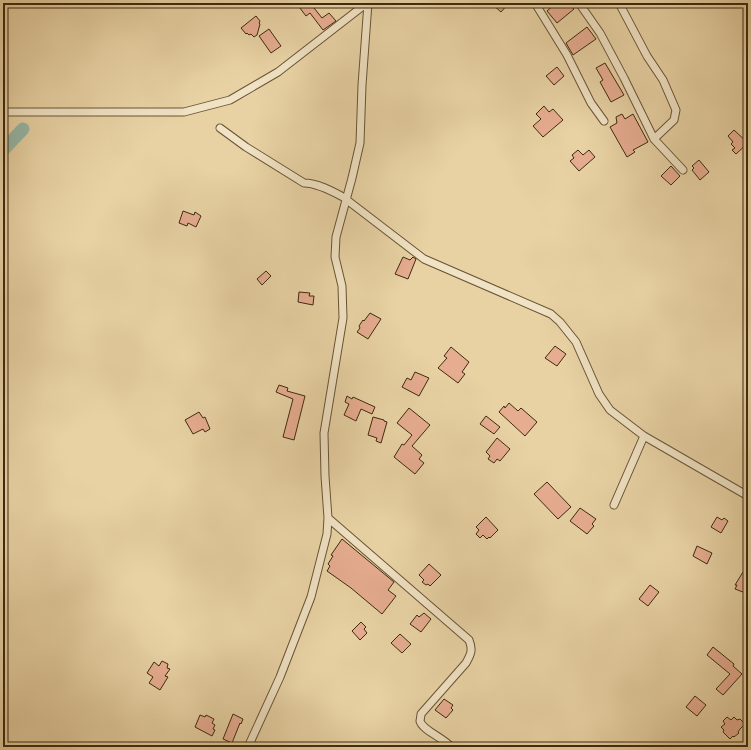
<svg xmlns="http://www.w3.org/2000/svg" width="751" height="750" viewBox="0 0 751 750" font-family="'Libre Bodoni',serif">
<rect width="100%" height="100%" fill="#e8d2a4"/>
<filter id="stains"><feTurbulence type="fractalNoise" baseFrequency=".005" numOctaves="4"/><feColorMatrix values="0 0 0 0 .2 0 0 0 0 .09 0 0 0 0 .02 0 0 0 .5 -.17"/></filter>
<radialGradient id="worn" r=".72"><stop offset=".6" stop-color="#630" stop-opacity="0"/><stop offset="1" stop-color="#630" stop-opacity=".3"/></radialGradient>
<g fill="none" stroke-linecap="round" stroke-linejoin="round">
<path stroke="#97b8a8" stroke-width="13" d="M 3,150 L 23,129"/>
</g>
<path fill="#e7ad91" stroke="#3d2a0e" d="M 296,3 L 321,3 L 314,8 L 322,18 L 329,13 L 336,21 L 323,30 L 310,13 L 306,16 Z
M 491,3 L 509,3 L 501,12 Z
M 556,3 L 569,3 L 574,9 L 557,23 L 547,11 Z
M 256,16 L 260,21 L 259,23 L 260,24 L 257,35 L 254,37 L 251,34 L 249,35 L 247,33 L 246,34 L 241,28 Z
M 587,27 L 596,39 L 573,55 L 566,43 Z
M 269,29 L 281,46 L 271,53 L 259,36 Z
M 605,63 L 624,95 L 611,102 L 600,82 L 603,80 L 596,68 Z
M 557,67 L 564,76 L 554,85 L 546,76 Z
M 544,106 L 549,112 L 553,109 L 563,120 L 543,137 L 533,126 L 541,119 L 536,114 Z
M 622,114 L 625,119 L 633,114 L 648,142 L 633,150 L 635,152 L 627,157 L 610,127 L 617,123 L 616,117 Z
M 734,130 L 748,143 L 736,154 L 732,150 L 735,148 L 731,144 L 733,142 L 728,136 Z
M 578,150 L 583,155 L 589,150 L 595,157 L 579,171 L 570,161 L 574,158 L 572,155 Z
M 699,160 L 709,172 L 700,180 L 692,170 L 694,168 L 692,166 Z
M 671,166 L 680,176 L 671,185 L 661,176 Z
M 183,211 L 194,215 L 195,212 L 201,216 L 196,227 L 188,223 L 187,226 L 179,223 Z
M 403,257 L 410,260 L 413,257 L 416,259 L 408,279 L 395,274 Z
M 266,271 L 271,276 L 262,285 L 257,279 Z
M 299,292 L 310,293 L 309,296 L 314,296 L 313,305 L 298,302 Z
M 370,313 L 381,319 L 368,339 L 357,332 L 360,328 L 359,326 L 363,320 L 364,321 Z
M 555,346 L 566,354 L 557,366 L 545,358 Z
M 451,347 L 469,362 L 462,372 L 465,374 L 458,383 L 438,368 L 447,358 L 444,356 Z
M 415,372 L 429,378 L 419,396 L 402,387 L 407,378 L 411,380 Z
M 279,385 L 288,388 L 287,391 L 305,396 L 294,440 L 283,437 L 293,399 L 276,392 Z
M 347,396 L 352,399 L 353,397 L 375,407 L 372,414 L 361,409 L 356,421 L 344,415 L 349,404 L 345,402 Z
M 509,403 L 518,411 L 521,408 L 537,422 L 525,436 L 499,412 L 504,406 L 505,408 Z
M 409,408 L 430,425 L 412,446 L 422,455 L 419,459 L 424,463 L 415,474 L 394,457 L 402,444 L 404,445 L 412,435 L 397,423 Z
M 199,412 L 203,418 L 205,417 L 210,429 L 205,432 L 203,429 L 193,434 L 185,420 Z
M 486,416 L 500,427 L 494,434 L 480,424 Z
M 373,417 L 384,420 L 384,421 L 387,422 L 381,443 L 376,441 L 377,438 L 368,435 Z
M 497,438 L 510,449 L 500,461 L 497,459 L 494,463 L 488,459 L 490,456 L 486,452 Z
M 547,482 L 571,507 L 558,519 L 534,494 Z
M 580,508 L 596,519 L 592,524 L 594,526 L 587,534 L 570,521 Z
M 486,517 L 498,530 L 490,538 L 489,537 L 487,539 L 483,535 L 480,538 L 476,534 L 479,530 L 476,527 Z
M 717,517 L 722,520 L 724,518 L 728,521 L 721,533 L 711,527 Z
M 342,539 L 394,582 L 388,590 L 396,596 L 382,614 L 351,588 L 327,571 L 330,566 L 328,564 L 333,556 L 331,555 Z
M 697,546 L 712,553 L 707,564 L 693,556 Z
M 429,564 L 441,575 L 430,586 L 428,584 L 426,585 L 422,582 L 424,580 L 419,575 Z
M 743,572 L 748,576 L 748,594 L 735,589 L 737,585 L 735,585 Z
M 650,585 L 659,592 L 648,606 L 639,599 Z
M 424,613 L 431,619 L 421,632 L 410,624 L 417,615 L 419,617 Z
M 361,622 L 366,627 L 364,629 L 367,633 L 360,640 L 352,631 Z
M 400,634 L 411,644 L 402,653 L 391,643 Z
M 713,647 L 734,664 L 733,666 L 742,674 L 723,695 L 716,689 L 730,674 L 707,655 Z
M 162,661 L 168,664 L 167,668 L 170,669 L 165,676 L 168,677 L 160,690 L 149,683 L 153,677 L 147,673 L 154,662 L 159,666 Z
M 695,696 L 706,705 L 697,716 L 686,707 Z
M 444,699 L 453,705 L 451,708 L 453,710 L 446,718 L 435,710 Z
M 233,714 L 243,719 L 241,724 L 240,723 L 232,743 L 223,739 Z
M 200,715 L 205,717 L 206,715 L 214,719 L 212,723 L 215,725 L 213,729 L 215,730 L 212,736 L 195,727 Z
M 727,717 L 731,720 L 734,717 L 737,720 L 740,719 L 745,724 L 740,729 L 738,732 L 739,733 L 734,737 L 733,736 L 730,739 L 723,732 L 724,730 L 721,727 L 725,724 L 723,721 Z"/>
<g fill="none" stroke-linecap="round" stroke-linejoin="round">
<defs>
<path id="minor" d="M 535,3 L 567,55 L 591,103 L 604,121
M 579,3 L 600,33 L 624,78 L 654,139
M 619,3 L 647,56 L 663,80 L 676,110 L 674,120 L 654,139 L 683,170
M 3,112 L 184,112 L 230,100 L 278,72 L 367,3
M 220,128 L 246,147 L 304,183 C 317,183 332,191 343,197 L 424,259 L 551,314 L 560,322 L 576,342 L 599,394 L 610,410 L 644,436 L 748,496
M 614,505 L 644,436
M 328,518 L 469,640 C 473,650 471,654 466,663 L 421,714 C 421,715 420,721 420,721 C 422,730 444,738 451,747
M 248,747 L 280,677 L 311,597 L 327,534 L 328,518 L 325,476 L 324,433 L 343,318 L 342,286 L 335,257 L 336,237 L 352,178 L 360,143 L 362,85 L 368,3"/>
</defs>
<use href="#minor" stroke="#685434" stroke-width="9"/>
<use href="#minor" stroke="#f0e2c4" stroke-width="7"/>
</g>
<rect width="751" height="750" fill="none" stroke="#e8d2a4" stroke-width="16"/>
<rect x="4" y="4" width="743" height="742" fill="none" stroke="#3d2a0e" stroke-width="2"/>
<rect x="8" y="8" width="735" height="734" fill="none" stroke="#3d2a0e"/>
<rect width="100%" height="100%" filter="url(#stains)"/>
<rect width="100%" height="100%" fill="url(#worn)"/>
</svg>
